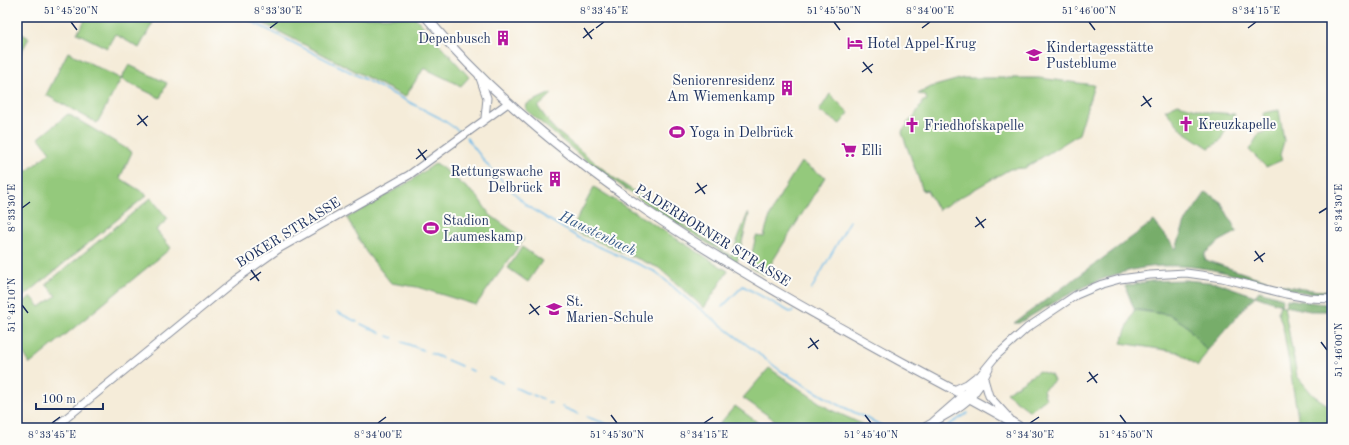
<svg xmlns="http://www.w3.org/2000/svg" width="1349" height="445" viewBox="0 0 1349 445" font-family="'Old Standard TT',serif">
<rect width="100%" height="100%" fill="#fdfcf7"/>
<filter id="ink" filterUnits="userSpaceOnUse"><feTurbulence type="fractalNoise" baseFrequency=".025" numOctaves="2"/><feDisplacementMap in="SourceGraphic" scale="8" xChannelSelector="R" yChannelSelector="G"/><feConvolveMatrix kernelMatrix="1 2 1 2 8 2 1 2 1" color-interpolation-filters="sRGB"/></filter>
<filter id="wash" filterUnits="userSpaceOnUse"><feTurbulence type="fractalNoise" baseFrequency=".012" numOctaves="4" result="noise"/><feDisplacementMap in="SourceGraphic" scale="16" xChannelSelector="R" yChannelSelector="G"/><feGaussianBlur stdDeviation="0.9" result="paint"/><feColorMatrix in="noise" values="0 0 0 0 0 0 0 0 0 0 0 0 0 0 0 0 0 1.4 0 .05"/><feComposite in="paint" operator="in"/></filter>
<g filter="url(#wash)">
<rect width="100%" height="100%" fill="#f5ecd9"/>
<path fill="#94c97b" stroke="#587c6c" d="M 87,17 L 156,17 L 139,48 L 115,34 L 107,48 L 77,33 Z
M 251,17 L 415,17 L 469,77 L 461,86 L 424,68 L 405,97 Z
M 17,31 L 29,38 L 17,60 Z
M 68,52 L 121,79 L 129,65 L 167,83 L 160,98 L 121,79 L 97,123 L 46,95 Z
M 963,78 L 1039,78 L 1094,85 L 1079,134 L 1025,168 L 1010,169 L 938,210 L 927,190 L 923,191 L 902,133 L 903,129 L 908,125 L 907,123 L 913,118 L 922,104 L 921,102 L 927,100 L 925,95 L 918,94 L 931,87 Z
M 551,93 L 552,94 L 538,107 L 554,129 L 614,178 L 731,256 L 748,213 L 749,214 L 737,262 L 648,205 L 588,162 L 526,110 L 527,104 Z
M 830,94 L 849,113 L 840,124 L 819,111 Z
M 1178,104 L 1208,112 L 1235,114 L 1219,142 L 1209,148 L 1183,131 L 1165,110 Z
M 1279,110 L 1284,141 L 1280,155 L 1282,160 L 1266,167 L 1249,150 L 1259,134 L 1266,132 L 1263,113 Z
M 68,114 L 132,152 L 120,178 L 147,195 L 17,302 L 17,162 L 26,172 L 50,152 L 39,138 Z
M 801,162 L 825,177 L 764,275 L 749,266 L 756,236 L 764,237 C 769,209 786,186 801,162 Z
M 436,163 L 477,196 L 490,215 L 524,239 L 476,305 L 417,287 L 391,283 L 366,252 L 347,218 L 412,180 Z
M 594,187 L 728,271 L 704,308 L 659,268 L 571,230 Z
M 151,198 L 168,219 L 156,230 L 171,248 L 30,364 L 17,342 L 17,308 L 31,296 L 40,307 L 56,296 L 46,284 Z
M 522,247 L 542,261 L 528,282 L 508,268 Z
M 1280,305 L 1284,306 L 1297,376 L 1313,395 L 1332,408 L 1332,420 L 1327,428 L 1287,428 L 1298,418 L 1283,327 L 1278,312 Z
M 1134,310 L 1170,315 L 1186,325 L 1207,351 L 1198,366 L 1178,352 L 1121,343 Z
M 769,368 L 829,409 L 871,428 L 841,428 L 823,421 L 816,428 L 786,428 L 743,398 Z
M 1039,371 L 1051,375 L 1054,381 L 1043,390 L 1046,399 L 1030,411 L 1006,393 Z
M 735,406 L 761,425 L 758,428 L 716,428 Z"/>
<path fill="#77ad6b" stroke="#496e64" d="M 1206,192 L 1221,202 L 1237,232 L 1220,241 L 1205,253 L 1205,260 C 1245,273 1290,292 1332,291 L 1332,294 C 1298,296 1263,282 1231,274 C 1141,251 1094,279 1019,323 L 1014,323 L 1154,221 L 1176,249 L 1185,222 Z
M 1185,280 L 1218,283 L 1255,296 L 1259,291 L 1283,298 L 1281,305 L 1255,296 L 1207,351 L 1186,325 L 1170,315 L 1134,309 L 1125,286 L 1151,281 Z
M 1287,299 L 1332,305 L 1332,311 L 1310,311 L 1285,306 Z"/>
<g fill="none" stroke-linecap="round" stroke-linejoin="round">
<path stroke="#6fbbe9" stroke-width="1.5" d="M 243,17 L 440,118 L 462,133
M 466,137 L 489,167 L 527,206 L 579,238 L 656,272 L 687,299 L 781,371 L 835,403 L 887,428
M 811,290 L 850,221
M 722,307 L 743,286 L 790,312 L 793,311
M 337,312 L 357,322
M 361,324 L 380,333
M 388,336 L 393,338
M 402,342 L 423,350
M 430,353 L 442,358
M 447,360 L 461,366
M 468,369 L 473,371
M 489,377 L 503,383
M 516,388 L 529,394
M 533,395 L 543,399
M 548,402 L 551,403
M 562,407 L 579,414
M 587,417 L 607,424
M 944,428 L 968,413"/>
</g>
</g>
<g filter="url(#ink)">
<g fill="none" stroke-linecap="round" stroke-linejoin="round">
<defs>
<path id="secondary" d="M 479,75 L 487,98 L 485,118
M 984,379 L 989,396 L 1010,419
M 954,390 L 967,384 L 976,377
M 933,422 L 964,395 L 996,356 L 1027,328 L 1076,295 L 1102,284 L 1120,279 L 1150,275 L 1186,273 L 1222,278 L 1286,294 L 1308,298 L 1332,299
M 54,428 L 235,280 L 280,248 L 409,175 L 508,103
M 923,428 C 956,409 972,406 989,368"/>
<path id="primary" d="M 426,17 C 552,168 729,267 900,361 C 941,383 982,404 1022,428"/>
</defs>
<use href="#secondary" stroke="#888e9c" stroke-width="9"/>
<use href="#primary" stroke="#888e9c" stroke-width="10"/>
<use href="#secondary" stroke="#fff" stroke-width="7"/>
<use href="#primary" stroke="#fff" stroke-width="8"/>
</g>
</g>
<path fill="none" stroke="#1b2f5e" stroke-width="1.5" d="M 71,22 L 77,30M 834,22 L 840,30M 1089,22 L 1095,30M 270,28 L 278,22M 584,28 L 592,39M 596,28 L 604,22M 922,28 L 930,22M 1248,28 L 1256,22M 583,38 L 594,29M 863,62 L 872,73M 862,72 L 873,64M 1143,96 L 1151,107M 1141,106 L 1152,98M 138,115 L 147,126M 137,125 L 148,116M 418,149 L 426,160M 416,159 L 427,150M 697,183 L 705,194M 695,193 L 707,185M 22,208 L 30,202M 1319,213 L 1327,208M 976,217 L 984,228M 975,227 L 986,219M 1255,251 L 1263,262M 1254,261 L 1265,253M 251,270 L 259,281M 250,280 L 261,272M 530,304 L 539,315M 22,305 L 28,313M 529,314 L 540,306M 810,338 L 818,349M 1321,342 L 1327,350M 808,348 L 819,340M 1089,372 L 1097,383M 1087,382 L 1098,374M 611,415 L 617,423M 865,415 L 871,423M 1120,415 L 1126,423M 52,423 L 60,417M 378,423 L 386,417M 704,423 L 713,417M 1030,423 L 1039,417"/>
<defs>
<symbol id="building-bare" viewBox="-9 -9 18 18"><path d="M-4-6H4V6H1V3H-1V6H-4ZM-2.5-4.3h1.7v1.8h-1.7ZM.8-4.3h1.7v1.8H.8ZM-2.5-1h1.7V.8h-1.7ZM.8-1h1.7V.8H.8Z" fill="#b5179e" stroke="#fdfcf7" stroke-width="2.5" paint-order="stroke"/></symbol>
<symbol id="hotel-bare" viewBox="-9 -9 18 18"><path d="M-6-4.5h1.5V1H6V5H4.5V3h-9V5H-6ZM-4 0a1.8 1.8 0 1 1 3.6 0ZM.5 0V-2.5h3Q6-2.5 6 0Z" fill="#b5179e" stroke="#fdfcf7" stroke-width="2.5" paint-order="stroke"/></symbol>
<symbol id="school-bare" viewBox="-9 -9 18 18"><path d="M0-5L7-2L0 1L-7-2ZM-4 1L0 2.5L4 1V4Q0 6-4 4Z" fill="#b5179e" stroke="#fdfcf7" stroke-width="2.5" paint-order="stroke"/></symbol>
<symbol id="church-bare" viewBox="-9 -9 18 18"><path d="M-1.2-6h2.4v3.5h3.3v2.4h-3.3V6h-2.4V-.1h-3.3v-2.4h3.3Z" fill="#b5179e" stroke="#fdfcf7" stroke-width="2.5" paint-order="stroke"/></symbol>
<symbol id="stadium-bare" viewBox="-9 -9 18 18"><path d="M0-5a6.5 5 0 1 0 0 10a6.5 5 0 1 0 0-10ZM-3.5-1.8h7v3.6h-7Z" fill="#b5179e" stroke="#fdfcf7" stroke-width="2.5" paint-order="stroke"/></symbol>
<symbol id="supermarket-bare" viewBox="-9 -9 18 18"><path d="M-6-5.5h2.5l.6 2H6L4.5 2H-2.5L-4.4-4H-6ZM-1.5 3.2a1.3 1.3 0 1 0 .1 0ZM3 3.2a1.3 1.3 0 1 0 .1 0Z" fill="#b5179e" stroke="#fdfcf7" stroke-width="2.5" paint-order="stroke"/></symbol>
</defs>
<g fill-rule="evenodd">
<use href="#building-bare" x="492" y="27" width="22" height="22"/>
<use href="#hotel-bare" x="844" y="32" width="22" height="22"/>
<use href="#school-bare" x="1023" y="44" width="22" height="22"/>
<use href="#building-bare" x="776" y="77" width="22" height="22"/>
<use href="#church-bare" x="1175" y="113" width="22" height="22"/>
<use href="#church-bare" x="901" y="114" width="22" height="22"/>
<use href="#stadium-bare" x="666" y="121" width="22" height="22"/>
<use href="#supermarket-bare" x="838" y="139" width="22" height="22"/>
<use href="#building-bare" x="544" y="168" width="22" height="22"/>
<use href="#stadium-bare" x="420" y="217" width="22" height="22"/>
<use href="#school-bare" x="543" y="298" width="22" height="22"/>
</g>
<g text-anchor="middle" stroke-width="4" stroke-linejoin="round" paint-order="stroke">
<g font-size="14" fill="#1b2f5e" stroke="#fdfcf7" text-anchor="start">
<text x="491" y="43" text-anchor="end">Depenbusch</text>
<text x="867" y="48">Hotel Appel-Krug</text>
<text x="1046" y="52">Kindertagesstätte<tspan x="1046" dy="16">Pusteblume</tspan></text>
<text x="775" y="85" text-anchor="end">Seniorenresidenz<tspan x="775" dy="16">Am Wiemenkamp</tspan></text>
<text x="1198" y="129">Kreuzkapelle</text>
<text x="924" y="130">Friedhofskapelle</text>
<text x="689" y="137">Yoga in Delbrück</text>
<text x="861" y="155">Elli</text>
<text x="543" y="176" text-anchor="end">Rettungswache<tspan x="543" dy="16">Delbrück</tspan></text>
<text x="443" y="225">Stadion<tspan x="443" dy="16">Laumeskamp</tspan></text>
<text x="566" y="306">St.<tspan x="566" dy="16">Marien-Schule</tspan></text>
</g>
<g font-size="14" fill="#1b2f5e" stroke="#fdfcf7">
<text transform="translate(288 232) rotate(-32)" y="5">BOKER STRASSE</text>
<text transform="translate(713 235) rotate(32)" y="5">PADERBORNER STRASSE</text>
</g>
<g font-size="15" font-style="italic" fill="#345988" stroke="#fdfcf7">
<text transform="translate(598 233) rotate(26)" y="5">Haustenbach</text>
</g>
</g>
<rect width="1349" height="445" fill="none" stroke="#fdfcf7" stroke-width="44"/>
<path d="M36 403v6h67v-6" fill="none" stroke="#1b2f5e" stroke-width="2"/>
<text x="42" y="403" font-size="12" fill="#1b2f5e" stroke="#fdfcf7" stroke-width="3" paint-order="stroke">100 m</text>
<rect x="22" y="22" width="1305" height="401" fill="none" stroke="#1b2f5e" stroke-width="1.5"/>
<g font-size="10" text-anchor="middle" fill="#1b2f5e">
<text x="71" y="14">51°45'20"N</text>
<text x="278" y="14">8°33'30"E</text>
<text x="604" y="14">8°33'45"E</text>
<text x="834" y="14">51°45'50"N</text>
<text x="930" y="14">8°34'00"E</text>
<text x="1089" y="14">51°46'00"N</text>
<text x="1256" y="14">8°34'15"E</text>
<text transform="translate(1338 208) rotate(-90)" y="4">8°34'30"E</text>
<text transform="translate(11 208) rotate(-90)" y="4">8°33'30"E</text>
<text transform="translate(11 305) rotate(-90)" y="4">51°45'10"N</text>
<text transform="translate(1338 350) rotate(-90)" y="4">51°46'00"N</text>
<text x="52" y="438">8°33'45"E</text>
<text x="378" y="438">8°34'00"E</text>
<text x="617" y="438">51°45'30"N</text>
<text x="704" y="438">8°34'15"E</text>
<text x="871" y="438">51°45'40"N</text>
<text x="1030" y="438">8°34'30"E</text>
<text x="1126" y="438">51°45'50"N</text>
</g>
</svg>
